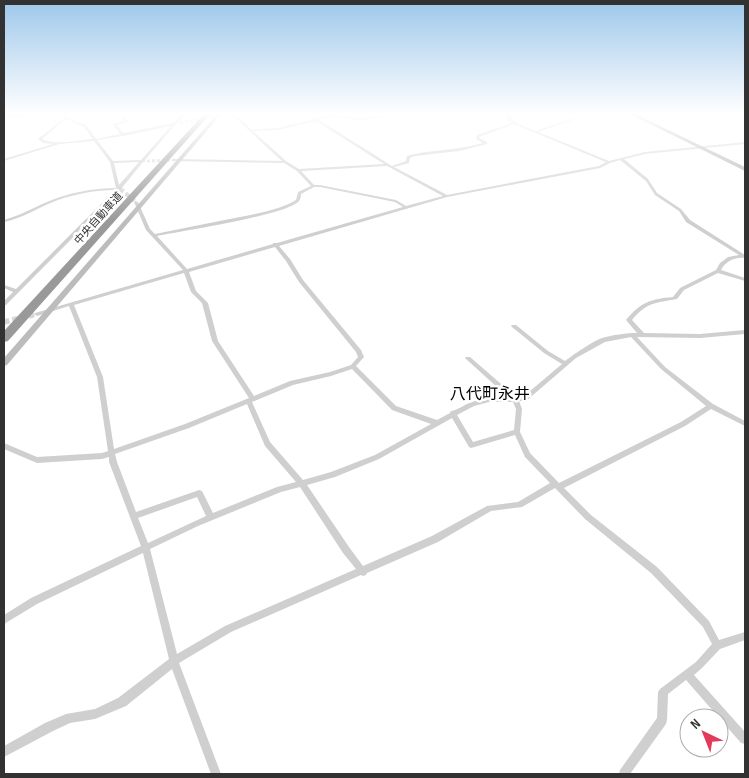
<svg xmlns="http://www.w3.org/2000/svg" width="749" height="778" viewBox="0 0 749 778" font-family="'Sofia Sans Condensed','Noto Sans JP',sans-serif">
<rect width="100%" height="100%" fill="#fff"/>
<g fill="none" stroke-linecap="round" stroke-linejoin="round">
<path stroke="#d6d6d6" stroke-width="3" stroke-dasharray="3 2" stroke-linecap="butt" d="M 180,123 L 211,117
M 147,161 L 174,160"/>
<path stroke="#d6d6d6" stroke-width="4.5" stroke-dasharray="4.5 2.5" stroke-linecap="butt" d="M 120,189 L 136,202"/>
<path stroke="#d6d6d6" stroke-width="5.5" stroke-dasharray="5.5 3" stroke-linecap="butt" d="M 4,322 L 37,314"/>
<path fill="#cfcfcf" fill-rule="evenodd" d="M 54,113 C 59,113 63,116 68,116 L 68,118 L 86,125 L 96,139 L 120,134 L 113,124 L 124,121 L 121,113 L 123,113 L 128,122 L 117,125 L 123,133 L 173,123 L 184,113 L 188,113 L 174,126 L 145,160 L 145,162 L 143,162 L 120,190 L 6,305 L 4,306 L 4,301 L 13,292 L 4,288 L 4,285 L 16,289 L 115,190 C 96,190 75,194 58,200 C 39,207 23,218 4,222 L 4,220 C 19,216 33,208 47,202 C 68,193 93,188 116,188 L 110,162 L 94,141 L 59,144 L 4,161 L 4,159 L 53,144 L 43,143 L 38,139 L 64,118 ZM 66,119 L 84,127 L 93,139 C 79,140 54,146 42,139 ZM 171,126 L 141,160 L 113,161 L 97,140 L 123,136 ZM 139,162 L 119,185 L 114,163 Z
M 227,113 L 234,113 L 252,130 L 278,128 L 314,119 L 309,113 L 312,113 L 317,118 L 331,115 L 363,118 L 418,113 L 417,114 L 363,120 L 331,117 L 319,120 L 392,166 L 406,161 L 407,156 C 424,151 442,151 459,148 C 467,147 475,145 483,143 L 476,139 L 477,135 L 512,123 L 507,119 L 506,113 L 508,113 C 513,125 527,127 538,132 L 538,130 L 590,113 L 593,113 L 538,132 L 609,161 L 645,152 L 745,142 L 745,144 L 645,154 L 624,159 L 648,179 L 657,193 L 681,209 L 690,220 L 745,255 L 745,258 C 735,257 726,261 721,270 L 745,278 L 745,281 L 718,273 L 684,290 L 677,299 C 655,303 647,302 632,320 L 644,333 L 700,334 L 745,330 L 745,334 L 700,338 L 637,337 L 665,367 L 713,404 L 745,421 L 745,426 L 711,409 L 685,426 L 564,488 L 591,515 L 657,567 L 709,621 L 719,640 L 745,632 L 745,640 L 720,649 L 702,668 L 694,675 L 745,732 L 745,744 L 741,743 L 686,680 L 668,694 L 667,720 L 666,724 L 630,774 L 619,774 L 620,770 L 657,718 L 658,692 L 660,689 L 696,662 L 712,644 L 703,627 L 651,573 L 585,519 L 555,488 L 522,507 L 491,511 L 438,542 L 367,573 L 366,575 L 363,576 L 361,575 L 231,632 L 179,663 L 221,774 L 211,774 L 172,669 L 126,706 L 95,719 L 70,723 L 53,731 L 4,757 L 4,746 L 45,723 L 66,714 L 95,709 L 118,698 L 169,659 L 143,553 L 37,604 L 4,624 L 4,615 L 31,598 L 141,546 L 109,462 L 109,457 L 102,459 L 37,463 L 4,449 L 4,443 L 37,457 L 102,453 L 108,451 L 97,377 L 69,306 L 37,316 L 34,314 L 35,313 L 183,270 L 146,230 L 134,202 L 135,201 L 138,202 L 150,229 L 155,234 C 183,228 211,223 240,217 C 259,213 279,210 296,200 L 298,192 L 311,186 L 297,171 L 284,163 L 173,161 L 173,159 L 174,159 L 282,161 L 231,114 L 211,118 L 209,117 ZM 316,121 L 384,164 L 299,169 L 286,161 L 253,131 L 278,130 ZM 514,124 L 606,162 L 599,166 L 447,195 L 394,167 L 409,163 L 410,158 L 415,156 L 459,151 L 487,144 L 487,142 L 479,138 L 479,137 ZM 620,160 L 646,181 L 655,195 L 679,211 L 686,222 L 739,255 L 728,257 L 720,263 L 716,270 L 680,288 L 673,297 C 651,299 641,302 626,320 L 637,333 C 627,333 612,335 602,338 C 593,341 573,355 565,361 L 548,351 L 516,325 L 512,325 L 511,326 L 512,327 L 544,353 L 562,364 L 523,397 L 516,397 L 470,357 L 466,357 L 465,358 L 466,359 L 508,397 C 496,398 484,398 472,402 C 465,404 458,410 451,411 L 450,413 L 437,420 L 396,406 L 356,366 L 364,357 L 361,350 L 303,280 L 290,259 L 279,246 L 447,197 L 600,168 L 610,163 ZM 387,166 L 443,196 L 406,206 L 396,200 L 320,185 L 314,185 L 301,171 ZM 314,187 L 320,187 L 395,202 L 403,207 L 277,243 L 273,243 L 273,244 L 187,269 L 157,236 C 180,231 288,215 299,201 C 301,198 301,196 301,194 ZM 275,247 L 286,261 L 299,282 L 356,352 L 358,357 L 351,365 L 330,372 L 290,381 L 254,396 L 218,341 L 208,303 L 196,291 L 189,272 ZM 184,273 L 191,292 L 202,303 L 212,341 L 249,398 L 185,424 L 114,449 L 103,377 L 74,305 ZM 631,337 L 661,369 L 706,406 L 681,422 L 559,483 L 530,453 L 520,432 L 522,409 L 519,401 L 526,401 L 576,358 L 605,342 ZM 352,369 L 392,410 L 431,424 L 375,455 L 331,472 L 303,480 L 270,442 L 252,402 L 293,385 L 331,376 ZM 489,402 L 513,402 L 516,409 L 514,430 L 473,442 L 457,415 L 474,406 ZM 247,404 L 265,446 L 296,482 L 277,487 L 213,513 L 202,491 L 199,490 L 136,512 L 117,462 L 115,454 L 189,428 ZM 452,418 L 469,447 L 471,448 L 515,435 L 525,457 L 550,483 L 518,502 L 487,506 L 432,536 L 363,566 L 349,547 L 307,485 L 335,477 L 379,459 ZM 300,487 L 343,553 L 356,569 L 225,626 L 177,654 L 150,549 L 198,526 L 281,492 ZM 197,497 L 206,516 L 148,543 L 138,518 Z"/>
<path fill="#bcbcbc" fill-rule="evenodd" d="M 218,113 L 222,113 L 7,365 L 4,366 L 4,358 Z"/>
<path fill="#aaa" fill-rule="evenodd" d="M 37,113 L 64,113 L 62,114 L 4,117 L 4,115 Z
M 628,113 L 633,113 L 745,167 L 745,171 Z"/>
<path fill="#999" fill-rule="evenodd" d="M 205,113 L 211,113 L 8,341 L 4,342 L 4,331 Z"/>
</g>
<linearGradient id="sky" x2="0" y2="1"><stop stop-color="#9dc7ea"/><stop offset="0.51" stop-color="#fff"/><stop offset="1" stop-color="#fff" stop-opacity="0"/></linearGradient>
<rect width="749" height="222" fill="url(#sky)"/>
<g text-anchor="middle" stroke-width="5" stroke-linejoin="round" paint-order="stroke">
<g font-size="11" fill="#323232" stroke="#fff">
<text transform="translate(98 218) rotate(-48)" y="4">中央自動車道</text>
</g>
<g font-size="16" fill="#000" stroke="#fff">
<text x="490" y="399">八代町永井</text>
</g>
</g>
<rect width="749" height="778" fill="none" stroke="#323232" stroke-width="10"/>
<g transform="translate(704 733) rotate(317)"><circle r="24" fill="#ffffff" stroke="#adadad"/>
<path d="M0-4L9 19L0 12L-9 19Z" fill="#e23a59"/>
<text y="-8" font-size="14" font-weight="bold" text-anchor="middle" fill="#323232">N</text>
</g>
</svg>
